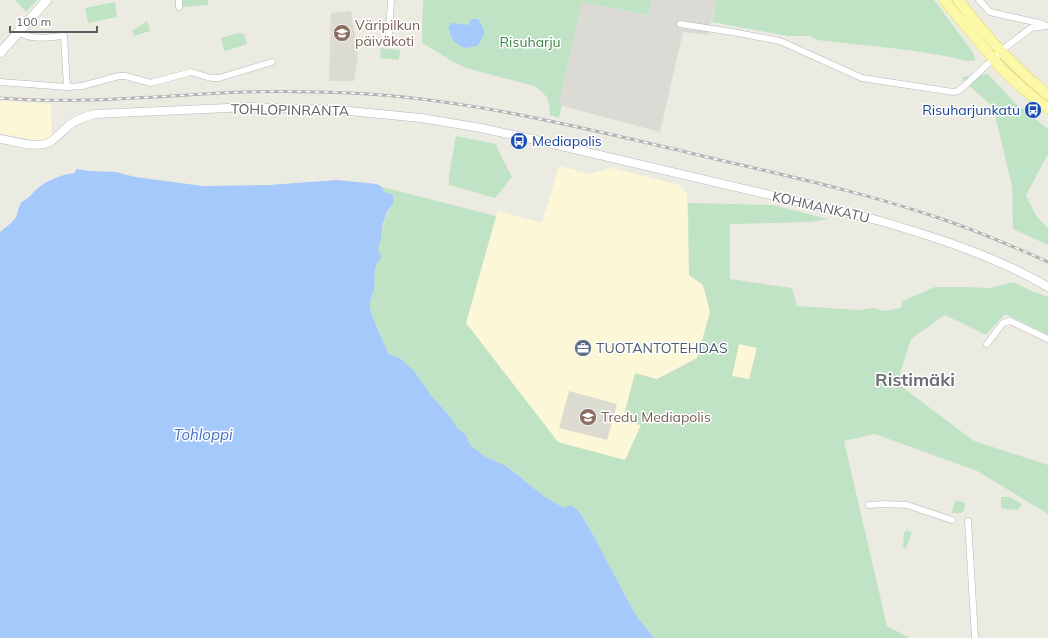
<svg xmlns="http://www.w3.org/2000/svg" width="1048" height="638" viewBox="0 0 1048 638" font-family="Mulish,sans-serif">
<rect width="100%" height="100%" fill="#ecebe2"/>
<path fill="#fcf8d7" d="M 0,101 L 51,104 L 52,144 L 0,133 Z
M 559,166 L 590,174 L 611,168 L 679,185 L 687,194 L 689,275 L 763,319 L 740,422 L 662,496 L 558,442 L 466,323 L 498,211 L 542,223 Z"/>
<path fill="#dbdad4" d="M 651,0 L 717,0 L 708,35 L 683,32 L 660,132 L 559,105 L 582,2 L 647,15 Z"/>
<path fill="#dcdbd0" d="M 351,11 L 358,54 L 354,81 L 329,81 L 331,13 Z
M 569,391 L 617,404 L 607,440 L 559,428 Z"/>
<path fill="#bfe3c4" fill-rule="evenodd" d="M 15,0 L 37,0 L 26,12 Z
M 181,0 L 208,0 L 208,4 L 207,5 L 184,7 L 182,7 Z
M 423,0 L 651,0 L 648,15 L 582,2 L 559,104 L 562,105 L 559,118 L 550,115 C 549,99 548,95 534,86 L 466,68 L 452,61 L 422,43 Z
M 717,0 L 934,0 L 972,51 L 975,57 L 975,60 C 966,63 954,57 945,56 C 903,48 859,45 817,40 L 809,36 L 787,36 L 712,22 Z
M 115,2 L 117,17 L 88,23 L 85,8 Z
M 147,21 L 150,31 L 134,36 L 132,31 Z
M 239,33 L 244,34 L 247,44 L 226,51 L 224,50 L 221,38 Z
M 381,48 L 400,50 L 399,60 L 380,58 Z
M 988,74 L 1015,103 L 1048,129 L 1048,154 L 1026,195 L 1035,214 L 1048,229 L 1048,245 L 1013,229 L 1012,186 L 993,107 L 963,80 L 962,77 Z
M 456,136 L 496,144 L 501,156 L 512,177 L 495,198 L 449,185 L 449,175 Z
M 382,187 L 496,216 L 466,323 L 558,442 L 625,460 L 641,425 L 622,422 L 635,373 L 657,379 L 697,358 L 710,312 L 703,285 L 689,275 L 688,203 L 773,205 L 828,219 L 810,222 L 730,224 L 730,279 L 792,288 L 797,306 L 859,310 L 874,308 L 883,311 L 901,308 L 902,301 L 935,287 L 968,287 L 990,288 L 1014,282 L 1029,290 L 1048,297 L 1048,335 L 1005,314 L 986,335 L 945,315 L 911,339 L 897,383 L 974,441 L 1048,465 L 1048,514 L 977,471 L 875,434 L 844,441 L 887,626 L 910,638 L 654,638 L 635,614 L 591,531 L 578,510 L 564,508 L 545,497 L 506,466 L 486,457 L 471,446 L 465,434 L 457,428 L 452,419 L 430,394 L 415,372 L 400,358 L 389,354 C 385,346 369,312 370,305 C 370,300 373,295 374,289 C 376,275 371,269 382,257 L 378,249 C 383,232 382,219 393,204 L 384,192 ZM 739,344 L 757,348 L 749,379 L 732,376 Z
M 1001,497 L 1010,497 L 1022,504 L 1018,510 L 1004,509 L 1001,507 Z
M 956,500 L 965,503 L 964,511 L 961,513 L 951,513 Z
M 906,530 L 912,532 L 906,549 L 903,547 L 904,533 Z"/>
<path fill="#a4c9fa" d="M 471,19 L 478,19 C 486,31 486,35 477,46 L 464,48 L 453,41 L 448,27 L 452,23 L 468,25 Z
M 76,169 L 89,171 L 116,172 L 135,177 L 203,186 L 269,185 L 337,180 L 377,184 L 382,187 L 384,192 L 393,195 L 393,204 L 387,212 L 382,227 L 381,239 L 378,249 L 382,257 C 371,269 376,275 374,289 C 373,294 370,299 370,305 C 369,312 385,346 389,354 L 400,358 L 415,372 L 430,394 L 452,419 L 457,428 L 465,434 L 471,446 L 486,457 L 506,466 L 545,497 L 564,508 L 571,505 L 578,510 L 591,531 L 635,614 L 654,638 L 0,638 L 0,232 C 5,228 12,223 16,217 C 18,212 18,208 21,203 C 24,200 29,198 31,195 C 42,182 58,175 75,173 Z"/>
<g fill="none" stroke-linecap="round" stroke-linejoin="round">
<defs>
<path id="minor" d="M 179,0 L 179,7
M 979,0 L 990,12 L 1043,24
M 680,24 L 732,32 L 780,41 L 862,78 L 953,92 L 958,91 L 962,88 L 1006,47 L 1031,28 L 1048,26
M 19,32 C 32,41 49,37 64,36 L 67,87
M 389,34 L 391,0
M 0,82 L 67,87 L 82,86 L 119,76 L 125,76 L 151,83 L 191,72 L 211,78 L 219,78 L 272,62
M 987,344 L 1003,323 L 1010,321 L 1048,339
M 869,505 L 884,504 L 907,505 L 952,520
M 968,521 L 975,638"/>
<path id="tertiary" d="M 0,139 C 14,141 36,149 50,142 C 58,137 64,129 72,123 C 79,119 87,116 95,114 L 250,107 L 338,110 L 421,118 L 481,128 L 527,138 L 877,220 C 935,237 995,256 1048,287"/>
<path id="secondary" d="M 0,53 L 47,0"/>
<path id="primary" d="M 944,0 L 1001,68 L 1021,87 L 1048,109
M 958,0 C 985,35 1013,67 1048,95"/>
</defs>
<use href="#minor" stroke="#b4b7bc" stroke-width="7"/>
<use href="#tertiary" stroke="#b4b7bc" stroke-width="9"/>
<use href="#secondary" stroke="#b5b7be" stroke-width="10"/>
<use href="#primary" stroke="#ead55d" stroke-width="11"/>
<use href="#minor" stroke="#fff" stroke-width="6"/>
<use href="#tertiary" stroke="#fff" stroke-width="8"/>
<use href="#secondary" stroke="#fff" stroke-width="9"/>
<use href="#primary" stroke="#fbf8a8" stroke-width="10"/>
<defs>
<path id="rail" d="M 0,98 C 74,104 147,97 220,93 C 263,91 307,91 350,93 C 461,98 570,125 678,150 C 763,171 850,188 933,216 C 973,229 1010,245 1048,262"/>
</defs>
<use href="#rail" stroke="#b2b3b3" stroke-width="3"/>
<use href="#rail" stroke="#fff" stroke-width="1.5" stroke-dasharray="4.5" stroke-linecap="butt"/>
</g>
<defs>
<symbol id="school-disc" viewBox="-11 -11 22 22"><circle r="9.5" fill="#8d6e63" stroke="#fff"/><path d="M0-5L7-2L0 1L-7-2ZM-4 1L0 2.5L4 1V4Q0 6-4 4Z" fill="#fff"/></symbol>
<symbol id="bus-disc" viewBox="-11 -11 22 22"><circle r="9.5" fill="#1a4fb4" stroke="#fff"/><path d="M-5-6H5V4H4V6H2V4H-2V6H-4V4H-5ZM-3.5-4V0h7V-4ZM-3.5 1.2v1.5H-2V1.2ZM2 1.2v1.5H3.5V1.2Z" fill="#fff"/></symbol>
<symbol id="office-disc" viewBox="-11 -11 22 22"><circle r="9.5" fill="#5c6f8a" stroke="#fff"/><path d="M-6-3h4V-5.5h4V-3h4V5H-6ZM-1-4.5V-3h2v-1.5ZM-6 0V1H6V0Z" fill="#fff"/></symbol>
</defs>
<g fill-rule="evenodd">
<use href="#school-disc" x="332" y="23" width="20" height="20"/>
<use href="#bus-disc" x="1023" y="100" width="20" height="20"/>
<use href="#bus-disc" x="509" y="131" width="20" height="20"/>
<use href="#office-disc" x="573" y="338" width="20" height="20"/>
<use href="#school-disc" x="578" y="407" width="20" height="20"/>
</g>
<g text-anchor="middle" stroke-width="3" stroke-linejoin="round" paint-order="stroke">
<g font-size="14" fill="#785e54" stroke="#fff" text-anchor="start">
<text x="355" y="30">Väripilkun<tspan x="355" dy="16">päiväkoti</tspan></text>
<text x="601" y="422">Tredu Mediapolis</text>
</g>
<g font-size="14" fill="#398246" stroke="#fff">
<text x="530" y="47">Risuharju</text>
</g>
<g font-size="14" fill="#5a5d62" stroke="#fff">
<text transform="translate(290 110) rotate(1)" y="5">TOHLOPINRANTA</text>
<text transform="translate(821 207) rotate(13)" y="5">KOHMANKATU</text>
</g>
<g font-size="14" fill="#164399" stroke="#fff" text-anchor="end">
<text x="1020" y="115">Risuharjunkatu</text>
<text x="532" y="146" text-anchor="start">Mediapolis</text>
</g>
<g font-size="14" fill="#4e5e75" stroke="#fff" text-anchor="start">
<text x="596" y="353">TUOTANTOTEHDAS</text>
</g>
<g font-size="15" font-style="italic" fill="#4871bc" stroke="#fff">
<text x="203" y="440">Tohloppi</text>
</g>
<g font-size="18" font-weight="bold" fill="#6b6e74" stroke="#fff">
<text x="915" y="386">Ristimäki</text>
</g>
</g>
<path d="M10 26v6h87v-6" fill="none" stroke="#5a5d62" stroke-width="2"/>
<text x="16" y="26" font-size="12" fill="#5a5d62" stroke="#ffffff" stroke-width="3" paint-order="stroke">100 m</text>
</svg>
